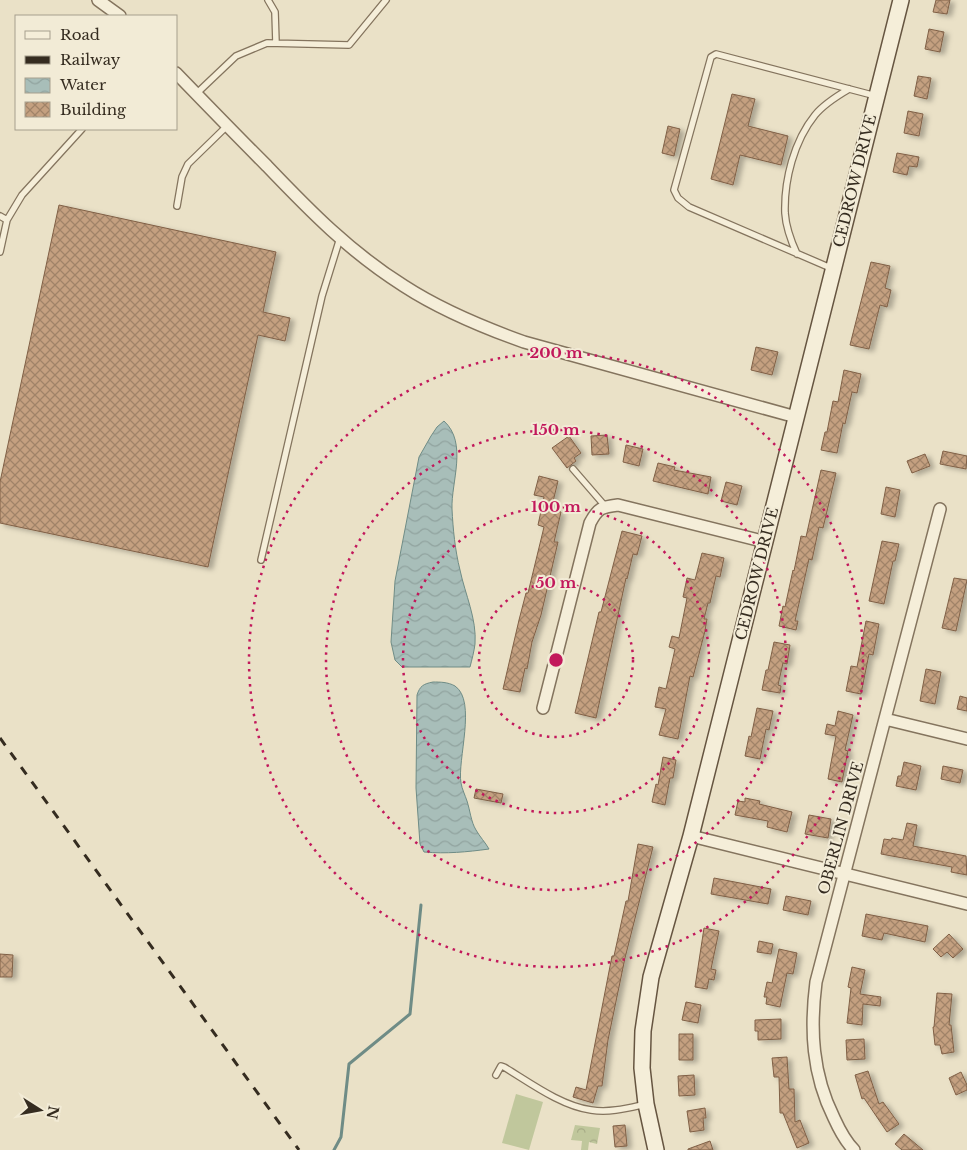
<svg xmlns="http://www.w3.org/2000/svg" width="967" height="1150" viewBox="0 0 967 1150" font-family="'Libre Baskerville',serif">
<defs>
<pattern id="park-crowns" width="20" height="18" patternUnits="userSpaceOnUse" patternTransform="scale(1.25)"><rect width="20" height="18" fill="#c0c79c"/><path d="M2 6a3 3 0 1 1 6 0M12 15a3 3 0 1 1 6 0" fill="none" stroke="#a6ab86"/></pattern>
<pattern id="water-waves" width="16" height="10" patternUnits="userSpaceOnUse" patternTransform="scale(1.25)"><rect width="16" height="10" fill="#a8beb9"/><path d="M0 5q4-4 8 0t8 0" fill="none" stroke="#91a39f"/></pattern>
<pattern id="building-cross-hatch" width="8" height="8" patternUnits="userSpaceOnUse" patternTransform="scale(1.25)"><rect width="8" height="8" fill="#c4a080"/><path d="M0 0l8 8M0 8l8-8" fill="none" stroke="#a08368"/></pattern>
<filter id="shadow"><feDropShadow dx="4.5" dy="2.5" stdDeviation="2.5" flood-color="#0004"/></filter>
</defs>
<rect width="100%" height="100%" fill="#eae1c7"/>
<path fill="#c0c79c" d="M 516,1094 L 543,1102 L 529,1150 L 502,1143 Z"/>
<path fill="url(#park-crowns)" d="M 575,1125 L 600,1128 L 597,1144 L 589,1142 L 588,1150 L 581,1150 L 582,1141 L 571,1140 Z"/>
<path fill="url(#water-waves)" stroke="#6f8c86" d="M 444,421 C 468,443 451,482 452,509 C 453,529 455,550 460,570 C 465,594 477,619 475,644 C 474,652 472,659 470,667 L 402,667 L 395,660 L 391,642 L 395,581 L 419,457 L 431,436 L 437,427 Z
M 433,682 C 440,682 448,682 455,686 C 477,701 457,760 461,783 C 462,789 465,795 467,801 C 470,810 471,822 476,830 C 480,837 485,842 489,849 C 467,852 446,854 424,852 L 420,844 L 416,788 L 417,695 C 420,686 423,684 433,682 Z"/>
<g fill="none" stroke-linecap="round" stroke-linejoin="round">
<path stroke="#6f8c86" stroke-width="3" d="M 334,1150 L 341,1137 L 349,1064 L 410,1014 L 421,905"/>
</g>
<path fill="url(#building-cross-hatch)" stroke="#806046" filter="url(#shadow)" d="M 936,0 L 950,0 L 947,14 L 933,12 Z
M 929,29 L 944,32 L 940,52 L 925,49 Z
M 918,76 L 931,78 L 927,99 L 914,96 Z
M 732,94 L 755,99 L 748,126 L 788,136 L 781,165 L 740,155 L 733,185 L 711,179 Z
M 908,111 L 923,114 L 919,136 L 904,133 Z
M 668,126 L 680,129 L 674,156 L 662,153 Z
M 897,153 L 919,157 L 917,167 L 909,166 L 907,175 L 893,172 Z
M 59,205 L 276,252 L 263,312 L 290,318 L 285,341 L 258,335 L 208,567 L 0,523 L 0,482 Z
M 871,262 L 890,266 L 885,288 L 891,290 L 887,307 L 880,305 L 869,349 L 850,345 Z
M 756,347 L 778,352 L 772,375 L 751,370 Z
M 844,370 L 861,374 L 857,393 L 852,392 L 845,424 L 843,423 L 837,453 L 821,450 L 825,432 L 827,432 L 833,401 L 838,402 Z
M 607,435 L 609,454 L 592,455 L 591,436 Z
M 569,436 L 581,453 L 574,458 L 576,461 L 567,468 L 552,448 Z
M 626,445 L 643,449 L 639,466 L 623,462 Z
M 943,451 L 967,456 L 966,469 L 940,464 Z
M 925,454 L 930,466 L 912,473 L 907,461 Z
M 658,463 L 675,467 L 674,470 L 711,477 L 708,494 L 653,481 Z
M 821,470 L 836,473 L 823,528 L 819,527 L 812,560 L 809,559 L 795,621 L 798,621 L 796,630 L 779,626 L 783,606 L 785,607 L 793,570 L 794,571 L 801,536 L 806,537 Z
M 539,476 L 558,481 L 551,510 L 561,512 L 554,542 L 558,542 L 541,615 L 532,642 L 527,669 L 525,668 L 520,692 L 503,689 L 519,620 L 526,593 L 528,593 L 544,527 L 538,525 L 544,497 L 534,495 Z
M 726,482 L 742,486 L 737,505 L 721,501 Z
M 886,487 L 900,490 L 895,517 L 881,514 Z
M 622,531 L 642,536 L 637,555 L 633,554 L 627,579 L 626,578 L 596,718 L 575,713 L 599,612 L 601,612 Z
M 882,541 L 899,544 L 895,561 L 893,561 L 884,604 L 869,601 Z
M 702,553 L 724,558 L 720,577 L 716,576 L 710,603 L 708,603 L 704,619 L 707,619 L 705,631 L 693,677 L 690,676 L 678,739 L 659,735 L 666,709 L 655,707 L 659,687 L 666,689 L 675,649 L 669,647 L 672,636 L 679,638 L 687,598 L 683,597 L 687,578 L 695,580 Z
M 954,578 L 967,580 L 956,631 L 942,628 Z
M 866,621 L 879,624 L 873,655 L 869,654 L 861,694 L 846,691 L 851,666 L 857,667 Z
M 774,642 L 790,645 L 787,664 L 783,663 L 778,685 L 781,686 L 780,693 L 762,690 L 766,670 L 768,670 Z
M 926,669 L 941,672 L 935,704 L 920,701 Z
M 960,696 L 967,698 L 967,711 L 957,709 Z
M 757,708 L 773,711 L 769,730 L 766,729 L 760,759 L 745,756 L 749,736 L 751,737 Z
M 838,711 L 853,715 L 845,750 L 848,751 L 842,782 L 828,779 L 836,736 L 825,734 L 827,724 L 835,726 Z
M 663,757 L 676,760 L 673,778 L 670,778 L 665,805 L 652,802 L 656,784 L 658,785 Z
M 904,762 L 921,766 L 916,790 L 896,786 L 898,776 L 901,776 Z
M 943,766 L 963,770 L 960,783 L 941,779 Z
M 476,789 L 503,794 L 501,803 L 474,798 Z
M 745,798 L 760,801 L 759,804 L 792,812 L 787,832 L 767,827 L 768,821 L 735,815 L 738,801 L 745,802 Z
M 809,815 L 831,819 L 828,838 L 805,834 Z
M 907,823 L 917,825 L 913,846 L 966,856 L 967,875 L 951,872 L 952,867 L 881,854 L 884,839 L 891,840 L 892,838 L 903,840 Z
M 638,844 L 653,847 L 625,958 L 608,1040 L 602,1086 L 598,1086 L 593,1103 L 573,1097 L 576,1087 L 586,1090 L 612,956 L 614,956 L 626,901 L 628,901 Z
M 714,878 L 771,889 L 768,904 L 711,894 Z
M 786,896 L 811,901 L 808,915 L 783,910 Z
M 866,914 L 928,926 L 925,942 L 884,933 L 882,940 L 862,936 Z
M 704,928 L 719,931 L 711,969 L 716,970 L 714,980 L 709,979 L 707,989 L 695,987 Z
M 949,934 L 963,949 L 953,958 L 947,952 L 941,957 L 933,949 Z
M 759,941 L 773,944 L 771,954 L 757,952 Z
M 779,949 L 797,953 L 793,974 L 787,973 L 780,1007 L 766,1004 L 767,997 L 764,997 L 767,982 L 772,983 Z
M 0,954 L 13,955 L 12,977 L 0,977 Z
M 852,967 L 865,970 L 860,994 L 881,997 L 880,1006 L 863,1004 L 862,1025 L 847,1023 L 851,988 L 848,987 Z
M 937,993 L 952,994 L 949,1025 L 951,1025 L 954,1052 L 942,1054 L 940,1045 L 935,1045 L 933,1027 L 934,1027 Z
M 686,1002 L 701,1005 L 698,1023 L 682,1020 Z
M 781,1019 L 781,1039 L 758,1040 L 758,1031 L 755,1031 L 755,1020 Z
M 679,1034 L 693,1034 L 693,1060 L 679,1060 Z
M 864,1039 L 865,1059 L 847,1060 L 846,1040 Z
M 787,1057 L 789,1089 L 794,1089 L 795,1122 L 800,1120 L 809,1143 L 797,1148 L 783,1113 L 780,1113 L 779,1077 L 774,1077 L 772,1058 Z
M 868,1071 L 879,1104 L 883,1102 L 899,1124 L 887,1132 L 864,1098 L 862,1099 L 855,1075 Z
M 961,1072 L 967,1085 L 967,1090 L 956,1095 L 949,1078 Z
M 694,1075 L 695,1095 L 679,1096 L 678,1076 Z
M 705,1108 L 706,1118 L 703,1118 L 704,1130 L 690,1132 L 687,1111 Z
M 625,1125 L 627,1146 L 615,1147 L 613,1126 Z
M 904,1134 L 923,1150 L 902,1150 L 895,1144 Z
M 710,1141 L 713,1150 L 688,1150 L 688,1149 Z"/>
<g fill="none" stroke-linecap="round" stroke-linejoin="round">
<defs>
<path id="lane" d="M 268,0 L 275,12 L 276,43
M 196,94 L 236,56 L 267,43 L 349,45 L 386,0
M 177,206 L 182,177 L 188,164 L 227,126
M 0,216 L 7,220
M 0,252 L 7,220 L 22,195 L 82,129
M 797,254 C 791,241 786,228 785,213 C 784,180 794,141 815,115 C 824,104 837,96 849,89
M 833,269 L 689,207 L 678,198 L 674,190 L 711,57 L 716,54 L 876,96
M 573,469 L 605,506
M 261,560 L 322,296 L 340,238
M 496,1075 L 501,1066 L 504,1067 C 529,1082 561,1106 591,1110 C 610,1113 628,1108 646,1104"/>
<path id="street" d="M 98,0 L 120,16
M 176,73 C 206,104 236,135 267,166 C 310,211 350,252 404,286 C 441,310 482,327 524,342 L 796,417
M 543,708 L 590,523 C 598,508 601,507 618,505 L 766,542
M 885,719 L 967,739
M 691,836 L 967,904
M 854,1150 C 845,1141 839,1129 834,1118 C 812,1074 810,1029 816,982 L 940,509"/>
<path id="secondary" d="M 656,1150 L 646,1104 L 642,1068 L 643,1031 L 651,977 L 691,836 L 901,0"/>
</defs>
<use href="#lane" stroke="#84745e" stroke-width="8"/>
<use href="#street" stroke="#84745e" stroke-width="14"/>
<use href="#secondary" stroke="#665541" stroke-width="18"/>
<use href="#lane" stroke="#f5eed9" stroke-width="5.5"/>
<use href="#street" stroke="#f5eed9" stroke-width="11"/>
<use href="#secondary" stroke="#f5eed9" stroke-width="15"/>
<path stroke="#352c20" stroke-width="3" stroke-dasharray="9 9" stroke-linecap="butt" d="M 0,738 L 299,1150"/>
</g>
<g fill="none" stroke="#c2185b" stroke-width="2.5" stroke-dasharray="2.5 5">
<circle cx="556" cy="660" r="77"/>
<circle cx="556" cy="660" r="153"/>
<circle cx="556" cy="660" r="230"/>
<circle cx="556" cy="660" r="307"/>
</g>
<g text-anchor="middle" stroke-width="4" stroke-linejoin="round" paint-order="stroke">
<g font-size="15" fill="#352c20" stroke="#f2ebd6">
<text transform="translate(855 181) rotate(-76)" y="5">CEDROW DRIVE</text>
<text transform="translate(757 574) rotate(-76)" y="5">CEDROW DRIVE</text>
<text transform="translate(841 828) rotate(-75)" y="5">OBERLIN DRIVE</text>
</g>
</g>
<circle cx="556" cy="660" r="8" fill="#c2185b" stroke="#f2ebd6" stroke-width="2.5"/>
<g font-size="15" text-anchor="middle" font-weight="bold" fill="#c2185b" stroke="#f2ebd6" stroke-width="4" stroke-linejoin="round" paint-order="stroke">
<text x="556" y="358">200 m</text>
<text x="556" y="435">150 m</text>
<text x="556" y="512">100 m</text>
<text x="556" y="588">50 m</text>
</g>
<rect x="15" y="15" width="162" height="115" fill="#f2ebd6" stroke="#a69f8d"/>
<rect x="25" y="31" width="25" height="8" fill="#f5eed9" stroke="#a69f8d"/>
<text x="60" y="40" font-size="15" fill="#352c20">Road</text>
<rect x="25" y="56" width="25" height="8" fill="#352c20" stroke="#a69f8d"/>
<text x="60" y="65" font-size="15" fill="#352c20">Railway</text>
<rect x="25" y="78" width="25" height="15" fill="url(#water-waves)" stroke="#a69f8d"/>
<text x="60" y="90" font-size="15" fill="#352c20">Water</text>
<rect x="25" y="102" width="25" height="15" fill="url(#building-cross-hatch)" stroke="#a69f8d"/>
<text x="60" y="115" font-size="15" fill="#352c20">Building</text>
<g transform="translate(40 1110) rotate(101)" stroke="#f2ebd6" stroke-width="4" paint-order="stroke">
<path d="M0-4L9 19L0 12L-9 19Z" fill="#352c20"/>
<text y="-8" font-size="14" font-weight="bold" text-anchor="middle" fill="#352c20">N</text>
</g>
</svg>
